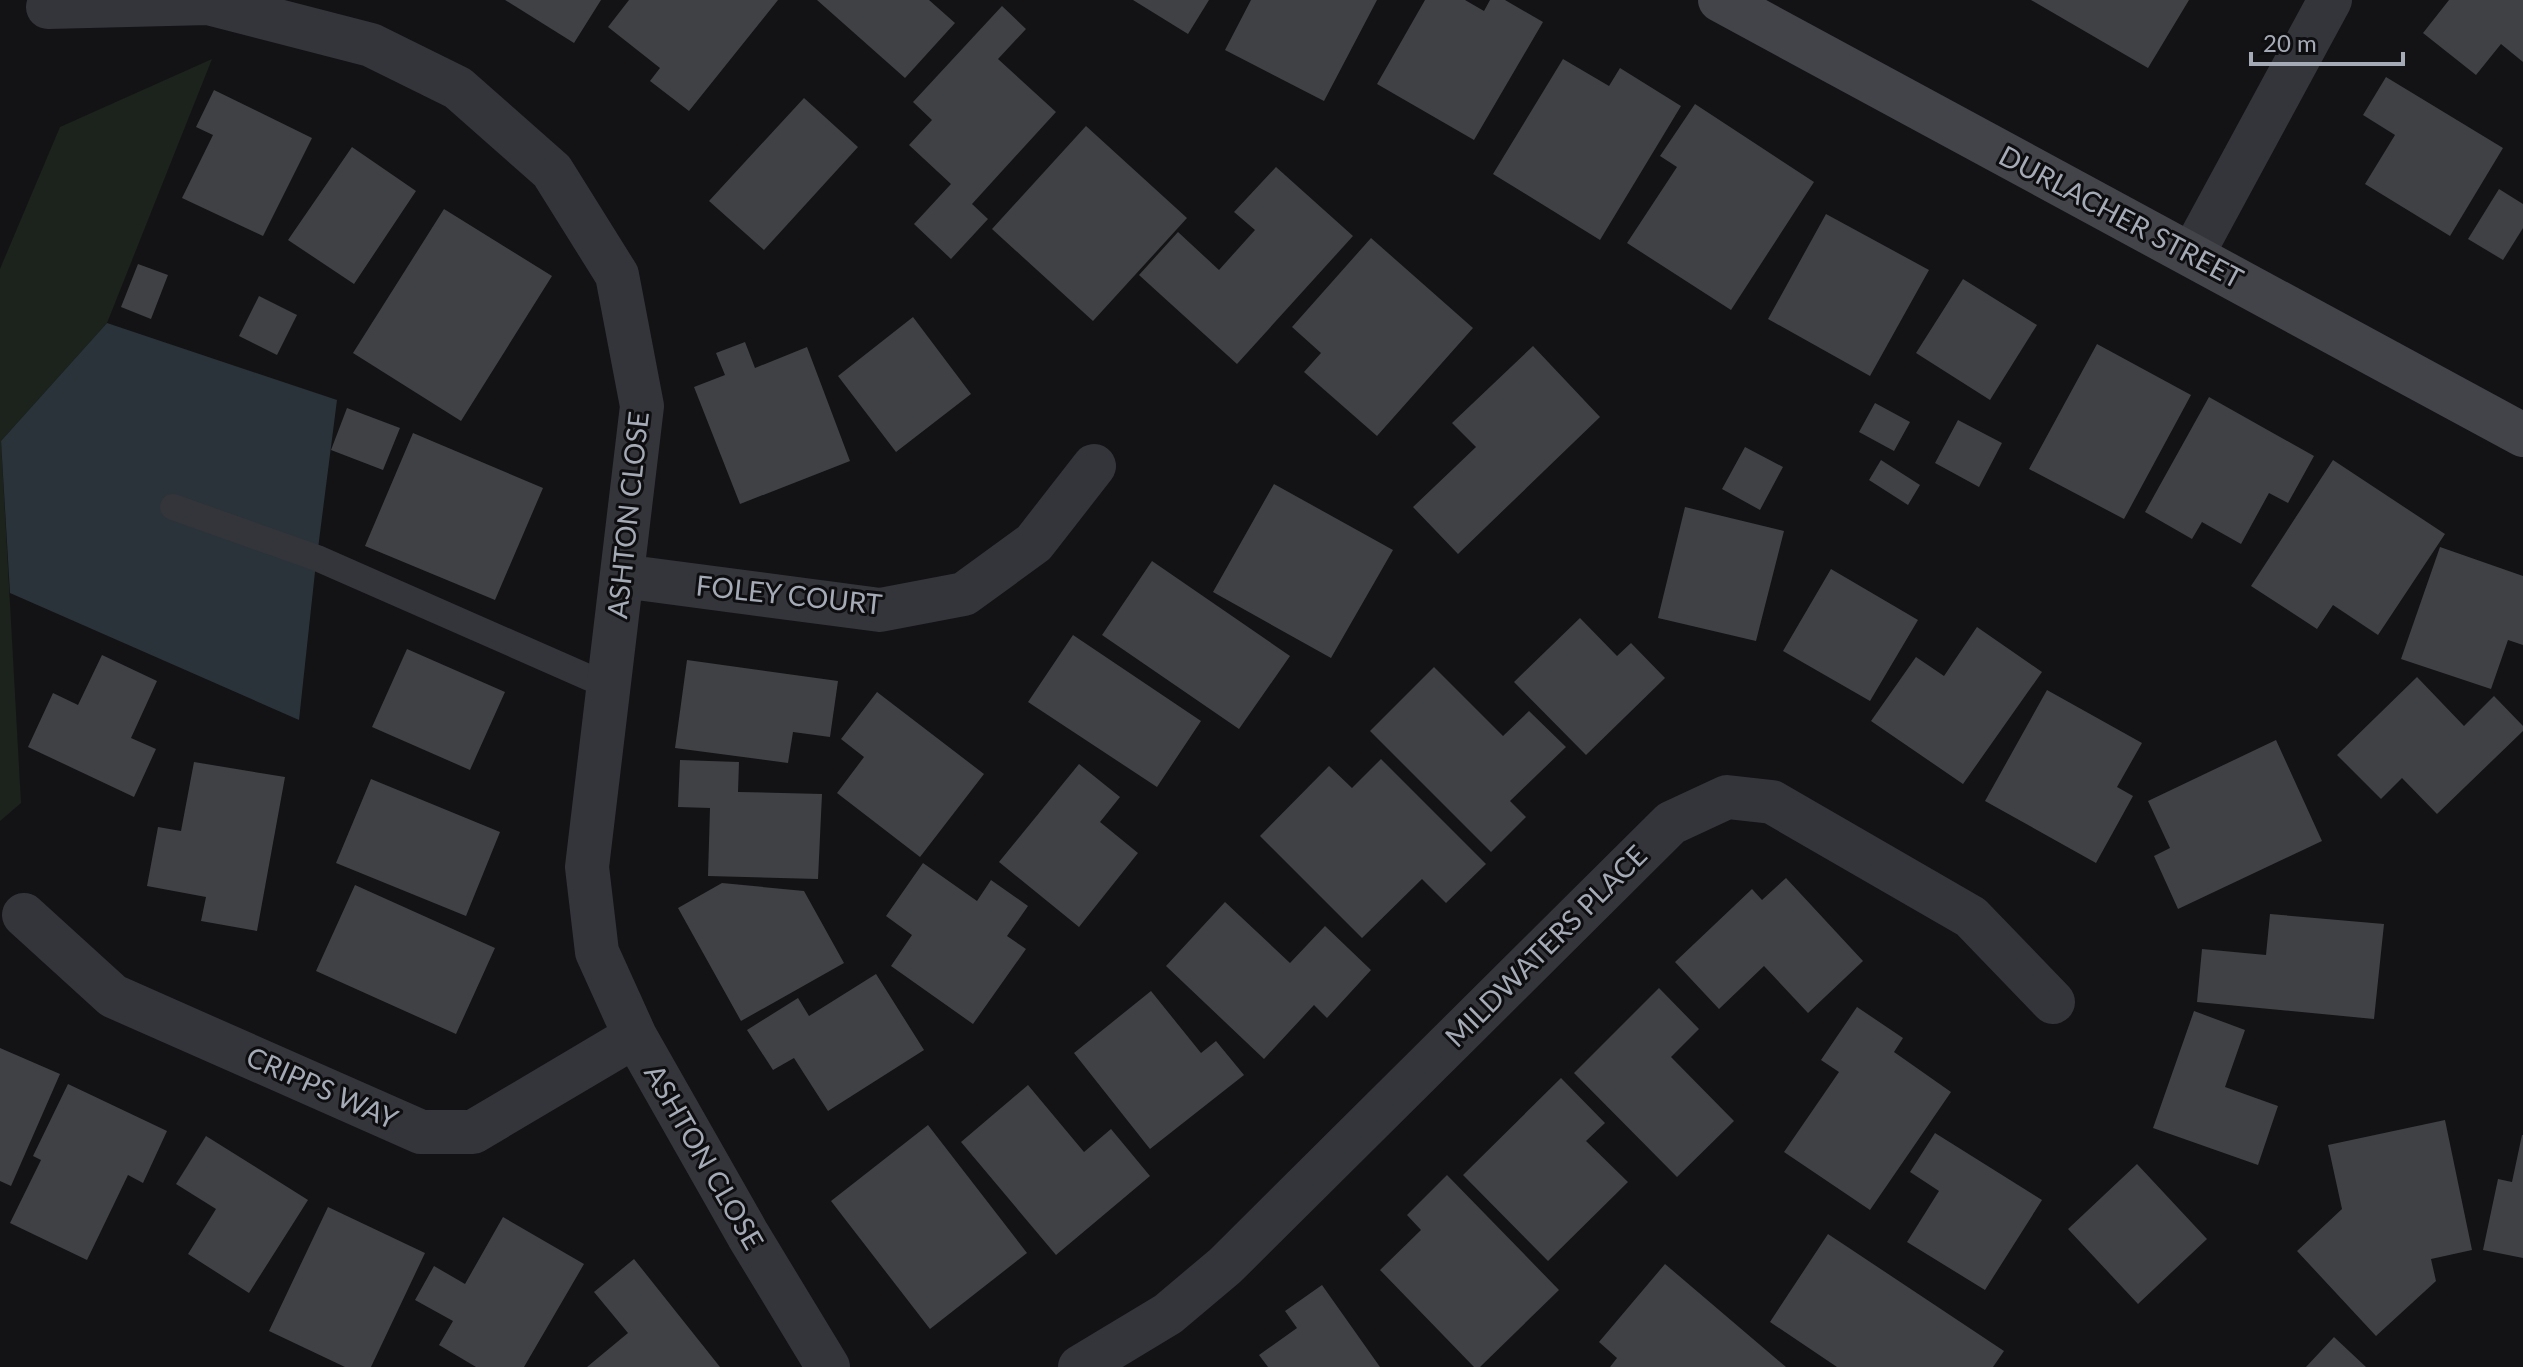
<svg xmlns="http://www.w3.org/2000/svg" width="2523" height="1367" viewBox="0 0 2523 1367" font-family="Lato,sans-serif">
<rect width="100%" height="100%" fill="#131315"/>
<path fill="#1b231c" d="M 212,59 L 107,323 L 1,441 L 21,803 L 0,821 L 0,269 L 60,127 Z"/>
<path fill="#293339" d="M 107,323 L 337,400 L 315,572 L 299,720 L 10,593 L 1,441 Z"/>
<path fill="#3f4145" d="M 505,0 L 601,0 L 574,43 Z
M 629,0 L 778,0 L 689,111 L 650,81 L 660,68 L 608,27 Z
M 817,0 L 929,0 L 955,23 L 905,78 Z
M 1133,0 L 1209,0 L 1188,34 Z
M 1251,0 L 1377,0 L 1324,101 L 1225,50 Z
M 1425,0 L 1465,0 L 1484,11 L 1490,0 L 1505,0 L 1543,22 L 1474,140 L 1377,84 Z
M 2031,0 L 2189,0 L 2148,68 Z
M 2449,0 L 2523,0 L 2523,62 L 2501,44 L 2476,75 L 2423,33 Z
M 1002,6 L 1026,29 L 998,59 L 1056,112 L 972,204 L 988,219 L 951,259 L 914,224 L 951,184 L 909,145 L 932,120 L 913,102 Z
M 1563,59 L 1609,86 L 1620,68 L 1681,106 L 1600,240 L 1493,174 Z
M 2386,77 L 2503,148 L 2450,236 L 2365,184 L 2395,135 L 2363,115 Z
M 214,90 L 312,138 L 263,236 L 182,198 L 213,135 L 196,127 Z
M 804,98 L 858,147 L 764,250 L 709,201 Z
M 1695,104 L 1814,182 L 1731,310 L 1627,243 L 1677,167 L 1660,156 Z
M 1086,126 L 1187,218 L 1093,321 L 992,229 Z
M 352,147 L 416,191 L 354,284 L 288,240 Z
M 1276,167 L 1353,236 L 1237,364 L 1139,275 L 1178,232 L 1219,270 L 1255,230 L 1234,212 Z
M 2499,189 L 2523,204 L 2523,228 L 2503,260 L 2468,239 Z
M 444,209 L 552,276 L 461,421 L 353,353 Z
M 1826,214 L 1929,270 L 1870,376 L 1768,319 Z
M 1371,238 L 1473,328 L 1377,436 L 1304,372 L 1321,353 L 1292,327 Z
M 138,264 L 168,275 L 151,319 L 121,307 Z
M 1963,279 L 2037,325 L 1990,400 L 1916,353 Z
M 259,296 L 297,315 L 277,355 L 239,336 Z
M 913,317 L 971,394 L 896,452 L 838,376 Z
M 745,342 L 755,368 L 807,347 L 850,461 L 740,504 L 694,387 L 725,375 L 716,353 Z
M 2097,344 L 2191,395 L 2124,519 L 2029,469 Z
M 1533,346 L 1600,417 L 1458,554 L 1413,507 L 1476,447 L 1452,423 Z
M 2209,397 L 2314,456 L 2288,503 L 2269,493 L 2241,544 L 2202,522 L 2192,539 L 2145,512 Z
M 1875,403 L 1910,422 L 1894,451 L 1859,432 Z
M 347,408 L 400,428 L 383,470 L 331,450 Z
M 1958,420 L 2002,443 L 1979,487 L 1935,463 Z
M 413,433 L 543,488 L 495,600 L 365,546 Z
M 1745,447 L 1783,467 L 1760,510 L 1722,489 Z
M 1881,460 L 1920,485 L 1908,505 L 1869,480 Z
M 2333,460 L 2445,534 L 2378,635 L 2333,605 L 2317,629 L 2251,586 Z
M 1274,484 L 1393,550 L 1331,658 L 1213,592 Z
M 1685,507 L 1784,531 L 1756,641 L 1658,618 Z
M 2440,547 L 2523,576 L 2523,645 L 2508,640 L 2491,689 L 2401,659 Z
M 1152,561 L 1290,656 L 1239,729 L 1102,635 Z
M 1831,569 L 1918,620 L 1870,701 L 1783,651 Z
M 1580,618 L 1617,656 L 1631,643 L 1665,678 L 1586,755 L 1514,682 Z
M 1977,627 L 2042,672 L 1963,784 L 1871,721 L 1916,657 L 1944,676 Z
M 1073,635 L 1201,721 L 1157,787 L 1028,702 Z
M 407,649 L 505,692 L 470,770 L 372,727 Z
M 102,655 L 157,681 L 131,738 L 156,749 L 134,797 L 28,747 L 53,693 L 78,705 Z
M 687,660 L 838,681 L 830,737 L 793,732 L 788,763 L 675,748 Z
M 1434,667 L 1503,736 L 1529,711 L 1566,747 L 1510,801 L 1526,817 L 1491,852 L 1370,731 Z
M 2417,677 L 2464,726 L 2494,696 L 2523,726 L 2523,731 L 2437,814 L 2402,778 L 2381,799 L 2337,755 Z
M 2047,690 L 2142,743 L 2117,787 L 2133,796 L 2096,863 L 1985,801 Z
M 877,692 L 984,774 L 920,857 L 837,793 L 864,757 L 841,739 Z
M 2276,740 L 2322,841 L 2178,909 L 2154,856 L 2170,848 L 2148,801 Z
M 1381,759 L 1486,864 L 1446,903 L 1422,879 L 1362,938 L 1260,836 L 1329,766 L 1352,788 Z
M 680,760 L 739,762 L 738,792 L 822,794 L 818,879 L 708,876 L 710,808 L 678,807 Z
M 194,762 L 285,777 L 257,931 L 201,921 L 206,897 L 147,886 L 158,827 L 181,831 Z
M 1079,764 L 1120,797 L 1100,822 L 1138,853 L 1079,927 L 999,862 Z
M 371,779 L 500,832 L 466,916 L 336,863 Z
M 923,863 L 977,901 L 991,880 L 1028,906 L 1007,936 L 1026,949 L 973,1024 L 891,966 L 912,935 L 886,916 Z
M 1786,878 L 1863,961 L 1808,1013 L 1764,966 L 1719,1009 L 1675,962 L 1752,889 L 1762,900 Z
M 722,883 L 804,891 L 844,963 L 741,1021 L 678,908 Z
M 355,885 L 495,948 L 456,1034 L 316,971 Z
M 1225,902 L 1290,963 L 1325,926 L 1371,970 L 1327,1018 L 1314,1005 L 1264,1059 L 1166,966 Z
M 2270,914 L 2384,924 L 2374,1019 L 2197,1002 L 2202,949 L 2266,955 Z
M 876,974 L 924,1050 L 828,1111 L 794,1058 L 773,1070 L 747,1030 L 798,998 L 809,1016 Z
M 1659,988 L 1699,1029 L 1671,1057 L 1734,1121 L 1677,1177 L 1574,1073 Z
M 1151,991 L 1201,1053 L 1216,1041 L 1244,1075 L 1150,1149 L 1074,1053 Z
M 1857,1007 L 1903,1038 L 1894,1052 L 1951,1092 L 1870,1210 L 1784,1152 L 1839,1072 L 1821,1060 Z
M 2194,1011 L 2245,1030 L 2225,1087 L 2278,1106 L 2258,1165 L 2153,1128 Z
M 0,1048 L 60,1074 L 11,1186 L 0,1181 Z
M 1561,1078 L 1605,1123 L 1586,1141 L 1628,1182 L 1548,1261 L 1463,1175 Z
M 68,1084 L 167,1131 L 143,1183 L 128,1175 L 87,1260 L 10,1223 L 41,1160 L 33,1156 Z
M 1028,1085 L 1084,1152 L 1111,1129 L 1150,1176 L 1056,1255 L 961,1142 Z
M 2445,1120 L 2472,1250 L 2431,1259 L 2436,1281 L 2376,1336 L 2297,1251 L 2342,1209 L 2328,1145 Z
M 928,1125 L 1027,1253 L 930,1329 L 831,1201 Z
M 1935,1133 L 2042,1200 L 1985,1290 L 1907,1242 L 1939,1191 L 1910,1172 Z
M 2522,1135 L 2523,1135 L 2523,1258 L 2483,1250 L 2498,1179 L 2512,1182 Z
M 206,1136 L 308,1200 L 249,1293 L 188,1254 L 216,1209 L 176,1184 Z
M 2137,1164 L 2207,1239 L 2138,1304 L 2068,1229 Z
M 1447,1175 L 1559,1290 L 1480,1367 L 1474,1367 L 1380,1270 L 1421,1230 L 1407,1215 Z
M 328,1207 L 425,1253 L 371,1367 L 345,1367 L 269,1331 Z
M 503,1217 L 584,1264 L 524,1367 L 476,1367 L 439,1345 L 453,1321 L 415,1300 L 434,1266 L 465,1284 Z
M 1828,1234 L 2004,1351 L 1993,1367 L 1837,1367 L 1770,1322 Z
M 634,1259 L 720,1367 L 587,1367 L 628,1333 L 594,1292 Z
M 1665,1264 L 1786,1367 L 1610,1367 L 1617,1358 L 1599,1342 Z
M 1322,1285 L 1380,1367 L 1268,1367 L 1259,1355 L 1297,1328 L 1285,1311 Z
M 2334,1337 L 2366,1367 L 2306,1367 Z"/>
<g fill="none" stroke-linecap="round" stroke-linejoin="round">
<path stroke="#34353a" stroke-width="26" d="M 173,507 L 317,558 L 608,686"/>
<path stroke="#34353a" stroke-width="44" d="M 48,7 L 208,3 L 371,45 L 458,88 L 552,171 L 617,275 L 642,406 L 587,867 L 597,952 L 635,1036 L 748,1235 L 828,1367
M 2192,255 L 2330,0
M 622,576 L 880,610 L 964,594 L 1034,543 L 1094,466
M 24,915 L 113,996 L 421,1132 L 473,1132 L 635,1036
M 1080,1367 L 1168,1314 L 1225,1266 L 1671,823 L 1727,797 L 1772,802 L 1971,917 L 2053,1002"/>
<path stroke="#42444a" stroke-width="44" d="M 1720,0 L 2523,435"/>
</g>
<g text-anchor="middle" stroke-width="6" stroke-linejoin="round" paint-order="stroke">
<g font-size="28" fill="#a5abb6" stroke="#0e0e10">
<text transform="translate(2121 217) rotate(28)" y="10">DURLACHER STREET</text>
<text transform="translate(628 515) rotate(-84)" y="10">ASHTON CLOSE</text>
<text transform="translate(789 595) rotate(6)" y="10">FOLEY COURT</text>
<text transform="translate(1546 946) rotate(-45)" y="10">MILDWATERS PLACE</text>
<text transform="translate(322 1088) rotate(24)" y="10">CRIPPS WAY</text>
<text transform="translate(704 1157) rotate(60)" y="10">ASHTON CLOSE</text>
</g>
</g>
<path d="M2251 52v12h152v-12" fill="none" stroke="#a5abb6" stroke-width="4"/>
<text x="2263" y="52" font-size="24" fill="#a5abb6" stroke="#0e0e10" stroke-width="6" paint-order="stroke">20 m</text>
</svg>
